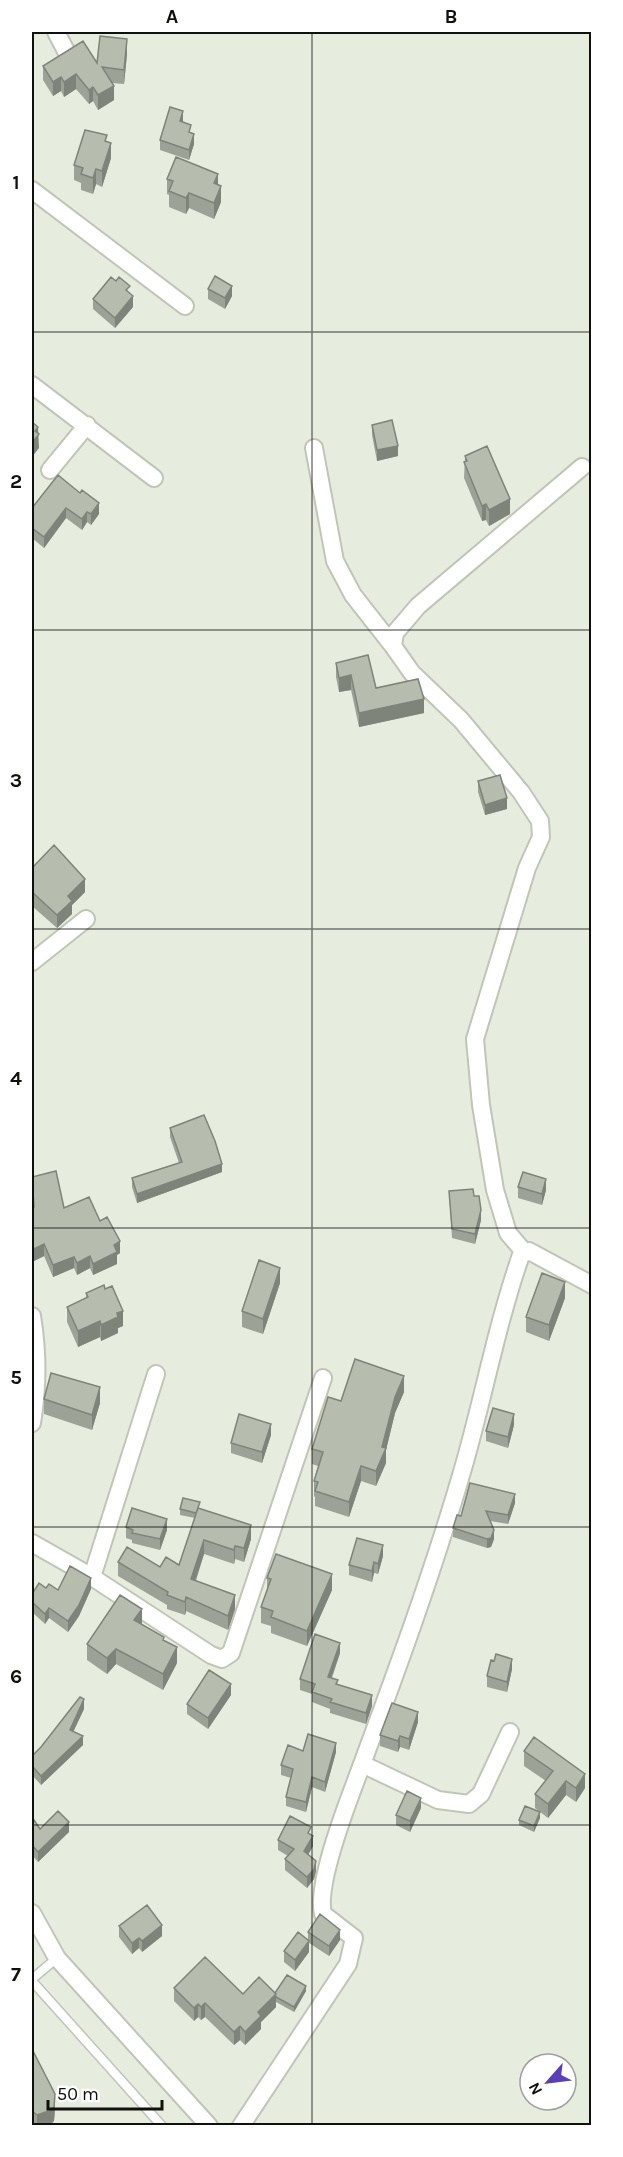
<svg xmlns="http://www.w3.org/2000/svg" width="623" height="2157" viewBox="0 0 623 2157" font-family="Karla,sans-serif">
<rect width="100%" height="100%" fill="#e7edde"/>
<g fill="none" stroke-linecap="round" stroke-linejoin="round">
<defs>
<path id="lane" d="M 32,1979 L 57,1958
M 32,1981 L 162,2126"/>
<path id="street" d="M 56,32 L 66,51
M 32,190 L 185,306
M 32,385 L 154,478
M 314,448 L 335,561 L 353,595 L 393,646
M 50,470 L 87,425
M 32,962 L 86,919
M 525,1253 L 508,1233 L 495,1190 L 481,1105 L 475,1039 L 527,868 L 541,837 L 540,821 L 521,792 L 461,720 L 412,673 L 393,646 L 395,633 L 418,606 L 582,467
M 32,1316 C 38,1352 38,1387 32,1423
M 32,1543 L 92,1577 L 211,1655 L 222,1659 L 231,1653 L 236,1638 L 323,1378
M 92,1577 L 156,1374
M 362,1764 L 438,1800 L 469,1804 L 481,1794 L 510,1732
M 32,1913 L 57,1958 L 209,2126
M 241,2126 L 348,1964 L 354,1938 L 323,1914 C 316,1886 344,1812 355,1783 C 394,1678 433,1573 464,1465 C 484,1395 497,1324 521,1255 L 529,1251 L 592,1285"/>
</defs>
<use href="#lane" stroke="#c0c5b7" stroke-width="11"/>
<use href="#street" stroke="#c0c5b7" stroke-width="20"/>
<use href="#lane" stroke="#fff" stroke-width="8"/>
<use href="#street" stroke="#fff" stroke-width="16"/>
</g>
<path fill="#9da296" d="M 127,54 L 124,84 L 112,83 L 114,100 L 98,110 L 93,101 L 89,104 L 76,89 L 64,97 L 61,91 L 53,96 L 43,80 L 43,66 L 97,63 Z
M 183,122 L 191,133 L 194,144 L 189,160 L 160,150 L 160,140 Z
M 107,141 L 111,158 L 102,187 L 96,184 L 93,194 L 81,190 L 81,183 L 74,180 L 74,165 Z
M 167,179 L 218,185 L 221,202 L 214,219 L 189,208 L 186,214 L 169,207 L 169,195 L 167,194 Z
M 208,289 L 232,296 L 225,309 L 208,299 Z
M 130,293 L 133,307 L 115,328 L 93,309 L 93,299 Z
M 372,425 L 398,456 L 377,461 L 372,435 Z
M 465,456 L 510,514 L 489,526 L 486,520 L 482,521 L 464,478 Z
M 58,475 L 99,514 L 91,525 L 87,522 L 82,530 L 66,518 L 44,548 L 32,538 L 32,508 Z
M 336,663 L 376,688 L 424,713 L 359,727 L 351,690 L 339,692 L 336,677 Z
M 478,781 L 507,809 L 485,815 L 478,792 Z
M 32,868 L 85,892 L 72,905 L 72,914 L 57,928 L 32,906 Z
M 170,1128 L 222,1172 L 137,1203 L 132,1187 L 132,1178 L 179,1163 L 170,1137 Z
M 32,1177 L 64,1208 L 100,1221 L 120,1253 L 117,1255 L 117,1264 L 93,1275 L 90,1268 L 77,1275 L 74,1268 L 53,1277 L 44,1256 L 34,1261 L 32,1255 L 32,1207 L 33,1207 L 32,1191 Z
M 518,1187 L 546,1190 L 542,1205 L 518,1198 Z
M 449,1191 L 474,1196 L 481,1220 L 475,1244 L 452,1238 Z
M 280,1283 L 263,1334 L 242,1327 L 242,1311 Z
M 86,1293 L 123,1326 L 118,1328 L 118,1333 L 101,1341 L 100,1337 L 78,1347 L 67,1322 L 67,1307 L 86,1298 Z
M 565,1298 L 549,1341 L 526,1332 L 526,1317 Z
M 404,1392 L 395,1413 L 386,1450 L 386,1463 L 376,1486 L 361,1481 L 349,1517 L 315,1506 L 315,1497 L 314,1496 L 314,1481 L 318,1466 L 312,1464 L 312,1449 L 341,1401 Z
M 44,1399 L 100,1403 L 92,1430 L 44,1414 Z
M 514,1425 L 508,1448 L 486,1441 L 486,1431 Z
M 271,1435 L 262,1463 L 231,1453 L 231,1443 Z
M 515,1503 L 508,1524 L 490,1521 L 494,1539 L 491,1547 L 487,1548 L 453,1537 L 453,1528 L 461,1516 Z
M 180,1509 L 200,1509 L 251,1539 L 244,1562 L 235,1559 L 234,1564 L 204,1554 L 196,1581 L 235,1609 L 228,1630 L 186,1611 L 185,1615 L 167,1609 L 167,1605 L 118,1576 L 118,1562 L 160,1567 L 179,1565 L 195,1518 L 180,1515 Z
M 126,1527 L 167,1530 L 160,1550 L 132,1543 L 132,1540 L 126,1538 Z
M 383,1556 L 378,1574 L 374,1573 L 372,1582 L 349,1575 L 349,1565 Z
M 267,1578 L 332,1590 L 307,1646 L 271,1633 L 271,1626 L 261,1623 L 261,1607 L 267,1590 Z
M 46,1588 L 58,1590 L 91,1589 L 79,1616 L 68,1632 L 49,1618 L 45,1624 L 32,1612 L 32,1594 Z
M 142,1624 L 164,1641 L 177,1663 L 163,1690 L 116,1664 L 107,1674 L 87,1660 L 87,1644 Z
M 340,1653 L 332,1678 L 338,1684 L 372,1706 L 366,1724 L 330,1713 L 330,1709 L 312,1702 L 312,1694 L 300,1690 L 300,1679 Z
M 512,1669 L 507,1692 L 487,1687 L 487,1676 Z
M 231,1695 L 208,1729 L 187,1714 L 187,1704 Z
M 84,1709 L 73,1731 L 83,1745 L 41,1785 L 32,1775 L 32,1756 Z
M 418,1722 L 409,1750 L 400,1747 L 398,1752 L 380,1746 L 380,1735 Z
M 303,1751 L 336,1752 L 325,1792 L 312,1787 L 306,1812 L 286,1806 L 286,1797 L 291,1778 L 281,1775 L 281,1765 Z
M 524,1751 L 585,1788 L 576,1802 L 566,1795 L 548,1818 L 535,1808 L 535,1794 L 546,1781 L 524,1766 Z
M 421,1808 L 410,1832 L 396,1825 L 396,1815 Z
M 32,1817 L 40,1829 L 69,1832 L 38,1862 L 32,1855 Z
M 540,1818 L 534,1832 L 519,1825 L 519,1820 Z
M 311,1834 L 313,1846 L 308,1855 L 316,1871 L 314,1879 L 307,1888 L 285,1870 L 285,1859 L 288,1856 L 278,1850 L 278,1840 Z
M 119,1926 L 162,1936 L 142,1952 L 139,1948 L 132,1954 L 119,1937 Z
M 308,1932 L 340,1940 L 329,1956 L 309,1943 L 309,1952 L 295,1971 L 284,1962 L 284,1951 L 308,1940 Z
M 174,1988 L 243,1994 L 306,1991 L 294,2012 L 276,2002 L 276,2007 L 261,2022 L 261,2029 L 245,2045 L 240,2040 L 234,2045 L 205,2017 L 201,2020 L 198,2017 L 194,2021 L 174,2001 Z
M 32,2049 L 55,2109 L 54,2121 L 49,2126 L 32,2126 Z"/>
<path fill="#7f847a" d="M 127,39 L 127,54 L 124,84 L 124,70 Z
M 76,74 L 76,89 L 64,97 L 64,82 Z
M 61,77 L 61,91 L 53,96 L 53,82 Z
M 114,86 L 114,100 L 98,110 L 98,95 Z
M 93,87 L 93,101 L 89,104 L 89,90 Z
M 183,111 L 183,121 L 180,131 L 180,121 Z
M 194,134 L 194,144 L 189,160 L 189,150 Z
M 34,141 L 34,151 L 32,153 L 32,142 Z
M 111,143 L 111,158 L 102,187 L 102,171 Z
M 96,169 L 96,184 L 93,194 L 93,178 Z
M 218,174 L 218,189 L 214,183 Z
M 221,186 L 221,202 L 214,219 L 214,203 Z
M 189,193 L 189,208 L 186,214 L 186,198 Z
M 232,286 L 232,296 L 225,309 L 225,298 Z
M 133,296 L 133,307 L 115,328 L 115,318 Z
M 38,427 L 39,448 L 32,457 L 32,443 L 35,431 Z
M 398,446 L 398,456 L 377,461 L 377,450 Z
M 510,499 L 510,514 L 489,526 L 489,510 Z
M 99,503 L 99,514 L 91,525 L 91,514 Z
M 486,504 L 486,520 L 482,521 L 482,506 Z
M 66,508 L 66,518 L 44,548 L 44,537 Z
M 87,512 L 87,522 L 82,530 L 82,519 Z
M 351,675 L 351,690 L 339,692 L 339,678 Z
M 424,699 L 424,713 L 359,727 L 359,713 Z
M 507,798 L 507,809 L 485,815 L 485,805 Z
M 85,879 L 85,892 L 72,905 L 72,914 L 57,928 L 57,915 L 68,896 Z
M 222,1164 L 222,1172 L 137,1203 L 137,1194 Z
M 546,1179 L 546,1190 L 542,1205 L 542,1194 Z
M 481,1210 L 481,1220 L 475,1244 L 475,1234 Z
M 120,1241 L 120,1253 L 117,1255 L 117,1264 L 93,1275 L 93,1264 L 114,1245 Z
M 44,1244 L 44,1256 L 34,1261 L 34,1249 Z
M 90,1256 L 90,1268 L 77,1275 L 77,1263 Z
M 74,1257 L 74,1268 L 53,1277 L 53,1265 Z
M 280,1268 L 280,1283 L 263,1334 L 263,1319 Z
M 565,1282 L 565,1298 L 549,1341 L 549,1325 Z
M 123,1311 L 123,1326 L 118,1328 L 118,1333 L 101,1341 L 101,1325 L 117,1313 Z
M 100,1321 L 100,1337 L 78,1347 L 78,1331 Z
M 404,1376 L 404,1392 L 395,1413 L 386,1450 L 386,1463 L 376,1486 L 376,1471 L 395,1397 Z
M 100,1387 L 100,1403 L 92,1430 L 92,1415 Z
M 514,1414 L 514,1425 L 508,1448 L 508,1437 Z
M 271,1424 L 271,1435 L 262,1463 L 262,1452 Z
M 361,1466 L 361,1481 L 349,1517 L 349,1502 Z
M 515,1494 L 515,1503 L 508,1524 L 508,1515 Z
M 167,1519 L 167,1530 L 160,1550 L 160,1539 Z
M 251,1525 L 251,1539 L 244,1562 L 244,1548 Z
M 494,1530 L 494,1539 L 491,1547 L 487,1548 L 487,1539 Z
M 204,1540 L 204,1554 L 191,1593 L 191,1579 Z
M 383,1545 L 383,1556 L 378,1574 L 378,1564 Z
M 235,1546 L 235,1559 L 234,1564 L 234,1550 Z
M 374,1562 L 374,1573 L 372,1582 L 372,1571 Z
M 332,1574 L 332,1590 L 307,1646 L 307,1631 Z
M 91,1578 L 91,1589 L 79,1616 L 68,1632 L 68,1621 Z
M 235,1595 L 235,1609 L 228,1630 L 228,1616 Z
M 186,1597 L 186,1611 L 185,1615 L 185,1602 Z
M 49,1608 L 49,1618 L 45,1624 L 45,1614 Z
M 142,1609 L 142,1624 L 134,1620 Z
M 340,1643 L 340,1653 L 328,1687 L 328,1677 Z
M 177,1647 L 177,1663 L 163,1690 L 163,1674 Z
M 116,1649 L 116,1664 L 107,1674 L 107,1658 Z
M 512,1659 L 512,1669 L 507,1692 L 507,1682 Z
M 231,1684 L 231,1695 L 208,1729 L 208,1718 Z
M 372,1695 L 372,1706 L 366,1724 L 366,1713 Z
M 84,1699 L 84,1709 L 70,1739 L 70,1730 Z
M 418,1712 L 418,1722 L 409,1750 L 409,1739 Z
M 83,1736 L 83,1745 L 41,1785 L 41,1776 Z
M 400,1736 L 400,1747 L 398,1752 L 398,1741 Z
M 336,1743 L 336,1752 L 325,1792 L 325,1782 Z
M 585,1774 L 585,1788 L 576,1802 L 576,1788 Z
M 312,1777 L 312,1787 L 306,1812 L 306,1802 Z
M 566,1781 L 566,1795 L 548,1818 L 548,1804 Z
M 421,1798 L 421,1808 L 410,1832 L 410,1821 Z
M 540,1812 L 540,1818 L 534,1832 L 534,1826 Z
M 69,1822 L 69,1832 L 38,1862 L 38,1852 Z
M 313,1836 L 313,1846 L 304,1862 L 304,1851 Z
M 316,1861 L 316,1871 L 314,1879 L 307,1888 L 307,1877 Z
M 162,1925 L 162,1936 L 142,1952 L 142,1941 Z
M 340,1930 L 340,1940 L 329,1956 L 329,1946 Z
M 139,1938 L 139,1948 L 132,1954 L 132,1943 Z
M 309,1941 L 309,1952 L 295,1971 L 295,1960 Z
M 306,1986 L 306,1991 L 294,2012 L 294,2007 Z
M 276,1994 L 276,2007 L 261,2022 L 261,2029 L 245,2045 L 245,2032 L 258,2012 Z
M 205,2003 L 205,2017 L 201,2020 L 201,2007 Z
M 198,2004 L 198,2017 L 194,2021 L 194,2008 Z
M 240,2026 L 240,2040 L 234,2045 L 234,2032 Z
M 55,2094 L 55,2109 L 54,2121 L 49,2126 L 37,2126 L 37,2115 Z"/>
<path fill="#b6bcae" stroke="#7f847a" stroke-width="1.5" d="M 100,36 L 127,39 L 124,70 L 102,67 L 114,86 L 98,95 L 93,87 L 89,90 L 76,74 L 64,82 L 61,77 L 53,82 L 43,66 L 83,41 L 97,63 Z
M 170,107 L 183,111 L 180,121 L 191,125 L 189,132 L 194,134 L 189,150 L 160,140 Z
M 85,130 L 107,135 L 105,141 L 111,143 L 102,171 L 96,169 L 93,178 L 81,174 L 83,168 L 74,165 Z
M 176,157 L 218,174 L 214,183 L 221,186 L 214,203 L 189,193 L 186,198 L 169,191 L 173,181 L 167,179 Z
M 215,276 L 232,286 L 225,298 L 208,289 Z
M 111,277 L 116,281 L 119,277 L 130,286 L 126,290 L 133,296 L 115,318 L 93,299 Z
M 392,420 L 398,446 L 377,450 L 372,425 Z
M 32,422 L 38,427 L 35,431 L 39,434 L 32,443 Z
M 487,446 L 510,499 L 489,510 L 486,504 L 482,506 L 464,462 L 467,461 L 465,456 Z
M 58,475 L 80,493 L 82,490 L 99,503 L 91,514 L 87,512 L 82,519 L 66,508 L 44,537 L 32,528 L 32,514 L 33,513 L 32,512 L 32,508 Z
M 368,655 L 376,688 L 418,679 L 424,699 L 359,713 L 351,675 L 339,678 L 336,663 Z
M 500,775 L 507,798 L 485,805 L 478,781 Z
M 54,845 L 85,879 L 68,896 L 72,901 L 57,915 L 32,892 L 32,868 Z
M 204,1115 L 215,1141 L 222,1164 L 137,1194 L 132,1178 L 182,1162 L 170,1128 Z
M 56,1171 L 64,1208 L 89,1197 L 100,1221 L 107,1217 L 120,1241 L 114,1245 L 117,1252 L 93,1264 L 90,1256 L 77,1263 L 74,1257 L 53,1265 L 44,1244 L 34,1249 L 32,1243 L 32,1207 L 34,1207 L 32,1177 Z
M 523,1172 L 546,1179 L 542,1194 L 518,1187 Z
M 473,1189 L 474,1196 L 479,1196 L 481,1210 L 475,1234 L 452,1229 L 449,1191 Z
M 259,1260 L 280,1268 L 263,1319 L 242,1311 Z
M 542,1273 L 565,1282 L 549,1325 L 526,1317 Z
M 104,1285 L 105,1289 L 112,1286 L 123,1311 L 117,1313 L 118,1317 L 101,1325 L 100,1321 L 78,1331 L 67,1307 L 88,1297 L 86,1293 Z
M 355,1359 L 404,1376 L 395,1397 L 382,1447 L 386,1448 L 376,1471 L 361,1466 L 349,1502 L 315,1491 L 318,1482 L 314,1481 L 323,1452 L 312,1449 L 328,1397 L 341,1401 Z
M 51,1373 L 100,1387 L 92,1415 L 44,1399 Z
M 493,1408 L 514,1414 L 508,1437 L 486,1431 Z
M 239,1414 L 271,1424 L 262,1452 L 231,1443 Z
M 470,1483 L 515,1494 L 508,1515 L 486,1511 L 494,1530 L 491,1538 L 487,1539 L 453,1528 L 457,1515 L 461,1516 Z
M 183,1498 L 200,1502 L 196,1513 L 180,1509 Z
M 132,1508 L 167,1519 L 160,1539 L 132,1533 L 133,1530 L 126,1527 Z
M 198,1508 L 251,1525 L 244,1548 L 235,1546 L 234,1550 L 204,1540 L 191,1579 L 235,1595 L 228,1616 L 186,1597 L 185,1602 L 167,1595 L 168,1592 L 118,1562 L 127,1547 L 160,1567 L 166,1557 L 179,1565 Z
M 357,1538 L 383,1545 L 378,1564 L 374,1562 L 372,1571 L 349,1565 Z
M 276,1554 L 332,1574 L 307,1631 L 271,1617 L 273,1611 L 261,1607 L 271,1579 L 267,1578 Z
M 70,1566 L 91,1578 L 79,1605 L 68,1621 L 49,1608 L 45,1614 L 32,1602 L 32,1594 L 39,1583 L 46,1588 L 49,1584 L 58,1590 Z
M 120,1595 L 142,1609 L 134,1620 L 164,1637 L 163,1640 L 177,1647 L 163,1674 L 116,1649 L 107,1658 L 87,1644 Z
M 315,1634 L 340,1643 L 328,1677 L 338,1680 L 336,1684 L 372,1695 L 366,1713 L 330,1702 L 332,1699 L 312,1692 L 315,1684 L 300,1679 Z
M 496,1654 L 512,1659 L 507,1682 L 487,1676 L 491,1660 L 494,1661 Z
M 209,1670 L 231,1684 L 208,1718 L 187,1704 Z
M 80,1697 L 84,1699 L 70,1730 L 83,1736 L 41,1776 L 32,1766 L 32,1756 L 41,1747 Z
M 392,1703 L 418,1712 L 409,1739 L 400,1736 L 398,1741 L 380,1735 Z
M 308,1734 L 336,1743 L 325,1782 L 312,1777 L 306,1802 L 286,1797 L 293,1769 L 281,1765 L 288,1745 L 303,1751 Z
M 534,1737 L 585,1774 L 576,1788 L 566,1781 L 548,1804 L 535,1794 L 553,1771 L 524,1751 Z
M 407,1791 L 421,1798 L 410,1821 L 396,1815 Z
M 525,1806 L 540,1812 L 534,1826 L 519,1820 Z
M 58,1811 L 69,1822 L 38,1852 L 32,1845 L 32,1817 L 40,1829 Z
M 290,1816 L 311,1827 L 308,1833 L 313,1836 L 304,1851 L 316,1861 L 314,1869 L 307,1877 L 285,1859 L 294,1849 L 278,1840 Z
M 147,1905 L 162,1925 L 142,1941 L 139,1938 L 132,1943 L 119,1926 Z
M 320,1914 L 340,1930 L 329,1946 L 308,1932 Z
M 298,1932 L 309,1941 L 295,1960 L 284,1951 Z
M 205,1957 L 243,1994 L 259,1977 L 276,1994 L 258,2012 L 261,2016 L 245,2032 L 240,2026 L 234,2032 L 205,2003 L 201,2007 L 198,2004 L 194,2008 L 174,1988 Z
M 287,1975 L 306,1986 L 294,2007 L 276,1997 L 275,1993 Z
M 32,2049 L 55,2094 L 54,2107 L 49,2111 L 37,2115 L 32,2111 Z"/>
<path fill="none" stroke="#0f110c" stroke-width="1.5" stroke-opacity="0.55" d="M 312,32 L 312,2126M 32,332 L 592,332M 32,630 L 592,630M 32,929 L 592,929M 32,1228 L 592,1228M 32,1527 L 592,1527M 32,1825 L 592,1825"/>
<rect width="623" height="2157" fill="none" stroke="#ffffff" stroke-width="66"/>
<g transform="translate(548 2082) rotate(242)"><circle r="28" fill="#ffffff" stroke="#9fa09e" stroke-width="1.5"/>
<path d="M0-4.5L10 22L0 15L-10 22Z" fill="#5c3fb7"/>
<text y="-9" font-size="16" font-weight="bold" text-anchor="middle" fill="#0f110c">N</text>
</g>
<path d="M48 2100v9h114v-9" fill="none" stroke="#0f110c" stroke-width="3"/>
<text x="57" y="2100" font-size="18" fill="#0f110c" stroke="#ffffff" stroke-width="4.5" paint-order="stroke">50 m</text>
<rect x="33" y="33" width="557" height="2091" fill="none" stroke="#0f110c" stroke-width="2"/>
<g font-size="20" text-anchor="middle" font-weight="bold" fill="#0f110c">
<text x="172" y="23">A</text>
<text x="451" y="23">B</text>
<text x="16" y="189">1</text>
<text x="16" y="488">2</text>
<text x="16" y="787">3</text>
<text x="16" y="1085">4</text>
<text x="16" y="1384">5</text>
<text x="16" y="1683">6</text>
<text x="16" y="1981">7</text>
</g>
</svg>
